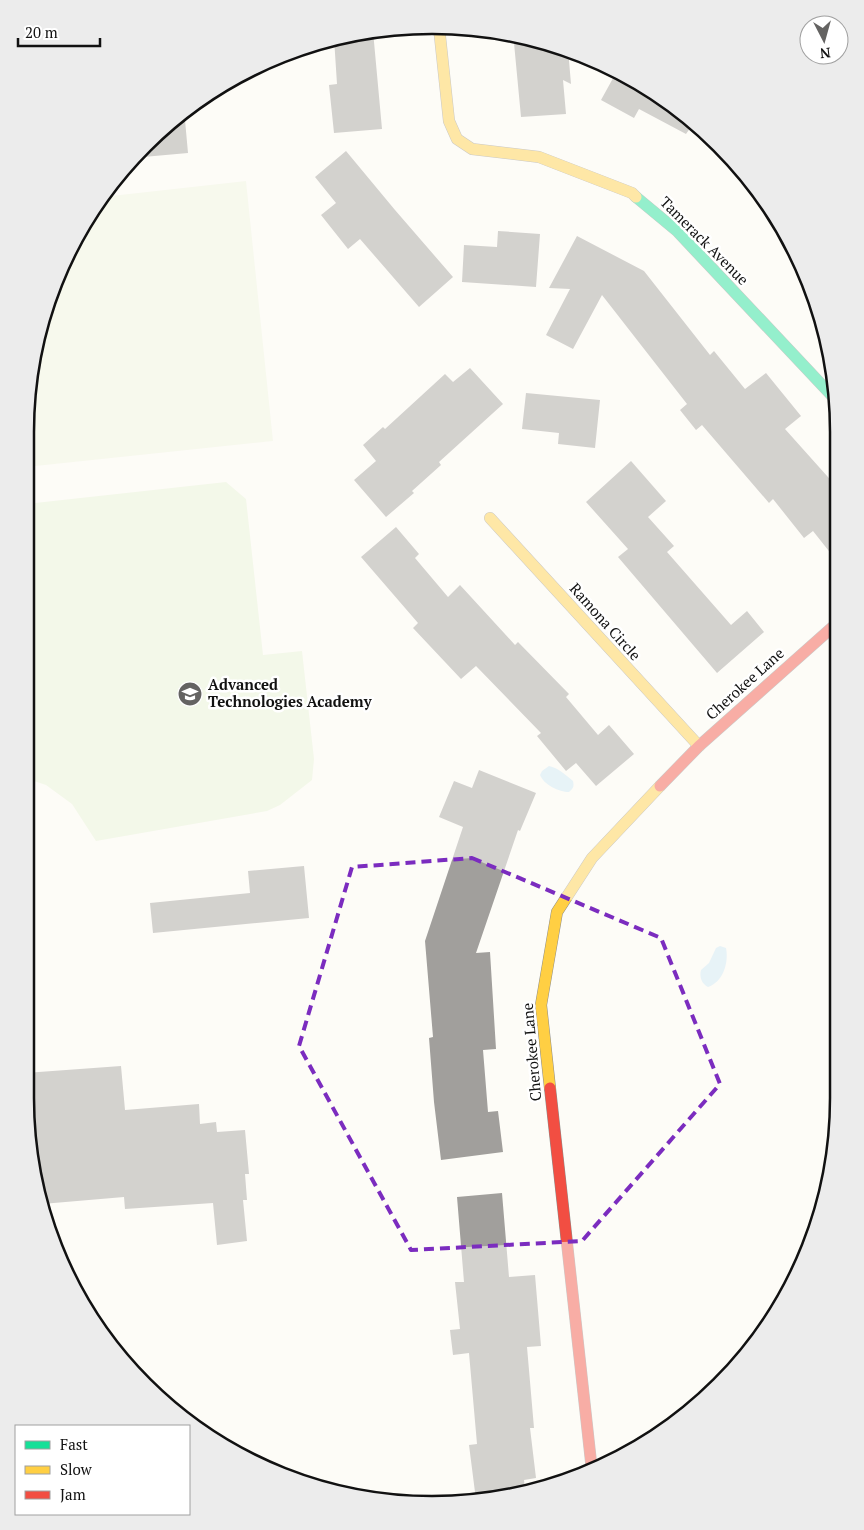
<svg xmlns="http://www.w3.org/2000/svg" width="864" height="1530" viewBox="0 0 864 1530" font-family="'PT Serif',serif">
<rect width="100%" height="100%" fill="#fdfcf7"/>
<path fill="#e7f3d7" d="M 226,482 L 246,499 L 263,655 L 302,651 L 314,759 L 312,780 L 280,805 L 267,811 L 96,841 L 72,804 L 46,785 L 25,778 L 26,504 Z"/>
<path fill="#f0f6e1" d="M 246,181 L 273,441 L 26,467 L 26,406 L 39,326 L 80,228 L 102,197 Z"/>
<path fill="#cde8f7" d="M 549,766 C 558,768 566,775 573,781 C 574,786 574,788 569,792 C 559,792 544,785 540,775 L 542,771 Z
M 720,946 L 726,948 C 729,963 723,982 708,987 C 702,984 699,977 701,970 L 709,963 L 716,948 Z"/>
<path fill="#a19f9c" d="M 373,31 L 382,129 L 334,133 L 329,85 L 337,84 L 334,38 Z
M 538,41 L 568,49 L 571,84 L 563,80 L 566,114 L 521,117 L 514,43 Z
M 617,71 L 636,80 L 693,124 L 686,134 L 639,109 L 634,118 L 601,100 Z
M 184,109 L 188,153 L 132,158 L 177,116 Z
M 346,151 L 395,210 L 453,277 L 419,307 L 360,239 L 348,249 L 321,215 L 336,203 L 315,177 Z
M 498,231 L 540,234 L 536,287 L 462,282 L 464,245 L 497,247 Z
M 577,236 L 644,271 L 710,355 L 714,351 L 745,389 L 766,373 L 801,416 L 785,429 L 836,486 L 836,560 L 813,531 L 804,538 L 773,499 L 769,503 L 702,425 L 696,430 L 680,410 L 687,404 L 602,295 L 573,349 L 546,335 L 570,289 L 549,288 Z
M 470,368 L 503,404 L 439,462 L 441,465 L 412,491 L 414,493 L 386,517 L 354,480 L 376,461 L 363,445 L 383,427 L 385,429 L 445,374 L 453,382 Z
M 526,393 L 600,400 L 595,448 L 558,444 L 559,433 L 522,429 Z
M 631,461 L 666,501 L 648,517 L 674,546 L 667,552 L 731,625 L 747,611 L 764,632 L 717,673 L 618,557 L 628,549 L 586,502 Z
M 396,527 L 419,554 L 415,558 L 448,597 L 460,585 L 515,645 L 518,642 L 569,694 L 566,697 L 598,735 L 609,725 L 634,754 L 596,786 L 576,763 L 566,771 L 537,736 L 541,733 L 476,666 L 461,679 L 413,628 L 418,623 L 361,557 Z
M 479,770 L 536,793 L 520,831 L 518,830 L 476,953 L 490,952 L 496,1049 L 483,1050 L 488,1112 L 498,1111 L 503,1152 L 441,1160 L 434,1102 L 429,1038 L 433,1037 L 425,941 L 463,827 L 439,817 L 454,781 L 472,788 Z
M 304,866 L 309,918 L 153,933 L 150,903 L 250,893 L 248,871 Z
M 121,1066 L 125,1110 L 199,1104 L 200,1124 L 216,1122 L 217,1132 L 245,1130 L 249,1174 L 245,1174 L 247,1200 L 243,1200 L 247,1241 L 217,1245 L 213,1203 L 125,1209 L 124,1197 L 42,1204 L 25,1098 L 25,1073 Z
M 502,1193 L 509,1277 L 535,1275 L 541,1346 L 527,1347 L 534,1428 L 530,1428 L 536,1478 L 524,1480 L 525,1489 L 476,1500 L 469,1445 L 477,1444 L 469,1353 L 453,1355 L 450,1330 L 460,1329 L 455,1282 L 464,1282 L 457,1197 Z"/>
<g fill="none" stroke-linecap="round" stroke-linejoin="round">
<defs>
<path id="fast" d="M 636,197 L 677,231 L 836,400"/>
<path id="slow" d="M 439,27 L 449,121 L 457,139 L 472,149 L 539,157 L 632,193 L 636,197
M 490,518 L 699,746
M 550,1088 L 541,1005 L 557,912 L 592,858 L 660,786"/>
<path id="jam" d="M 660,786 L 699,746 L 836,624
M 550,1088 L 592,1471"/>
</defs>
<use href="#fast" stroke="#8e8d8b" stroke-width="12"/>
<use href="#slow" stroke="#8e8d8b" stroke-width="12"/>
<use href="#jam" stroke="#8e8d8b" stroke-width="12"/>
<use href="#fast" stroke="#16e098" stroke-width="11"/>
<use href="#slow" stroke="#ffcf43" stroke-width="11"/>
<use href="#jam" stroke="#f24e42" stroke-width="11"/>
</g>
<path d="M0 0H864V1530H0ZM 472,858 L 661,938 L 720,1084 L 582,1241 L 411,1250 L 299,1046 L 352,867 Z" fill="#fdfcf7" fill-opacity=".55" fill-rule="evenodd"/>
<path fill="none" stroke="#7b2cbf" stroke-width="4" stroke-dasharray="10 6" stroke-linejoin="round" d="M 472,858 L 661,938 L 720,1084 L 582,1241 L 411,1250 L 299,1046 L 352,867 Z"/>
<defs>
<symbol id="school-disc" viewBox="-11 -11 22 22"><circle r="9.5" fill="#646362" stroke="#fff"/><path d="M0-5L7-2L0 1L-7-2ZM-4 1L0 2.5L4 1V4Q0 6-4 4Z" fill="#fff"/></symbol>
</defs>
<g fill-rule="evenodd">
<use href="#school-disc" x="176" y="680" width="28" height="28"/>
</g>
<g text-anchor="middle" stroke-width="5" stroke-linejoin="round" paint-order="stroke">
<g font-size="15" fill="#111" stroke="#fff">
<text transform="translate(704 241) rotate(45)" y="5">Tamerack Avenue</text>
<text transform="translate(605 622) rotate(48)" y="5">Ramona Circle</text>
<text transform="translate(745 684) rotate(-42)" y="5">Cherokee Lane</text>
<text transform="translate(532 1052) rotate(-95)" y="5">Cherokee Lane</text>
</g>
<g font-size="15" font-weight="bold" fill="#111" stroke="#fff" text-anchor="start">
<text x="208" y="690">Advanced<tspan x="208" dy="17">Technologies Academy</tspan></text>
</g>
</g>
<path d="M0 0H864V1530H0ZM432 34H432A398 398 0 0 1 830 432V1098A398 398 0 0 1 432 1496H432A398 398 0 0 1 34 1098V432A398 398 0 0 1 432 34Z" fill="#ececec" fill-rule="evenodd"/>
<path fill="none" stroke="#111" stroke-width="2.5" d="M432 34H432A398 398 0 0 1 830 432V1098A398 398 0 0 1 432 1496H432A398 398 0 0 1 34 1098V432A398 398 0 0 1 432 34Z"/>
<rect x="15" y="1425" width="175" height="90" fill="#ffffff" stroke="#a0a0a0"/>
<rect x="25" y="1441" width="25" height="8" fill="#16e098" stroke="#a0a0a0"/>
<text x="60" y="1450" font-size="15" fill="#111111">Fast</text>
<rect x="25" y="1466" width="25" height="8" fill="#ffcf43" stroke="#a0a0a0"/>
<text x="60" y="1475" font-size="15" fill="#111111">Slow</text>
<rect x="25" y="1491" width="25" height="8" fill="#f24e42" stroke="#a0a0a0"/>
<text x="60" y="1500" font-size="15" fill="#111111">Jam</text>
<g transform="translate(824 40) rotate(174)"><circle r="24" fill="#ffffff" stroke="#a0a0a0"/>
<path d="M0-4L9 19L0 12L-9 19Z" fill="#646362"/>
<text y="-8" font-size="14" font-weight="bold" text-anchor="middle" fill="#111111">N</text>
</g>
<path d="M18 38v8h82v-8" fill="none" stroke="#111111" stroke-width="2.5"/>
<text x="25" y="38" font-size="15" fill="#111111" stroke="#ffffff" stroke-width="4" paint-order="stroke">20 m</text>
</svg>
